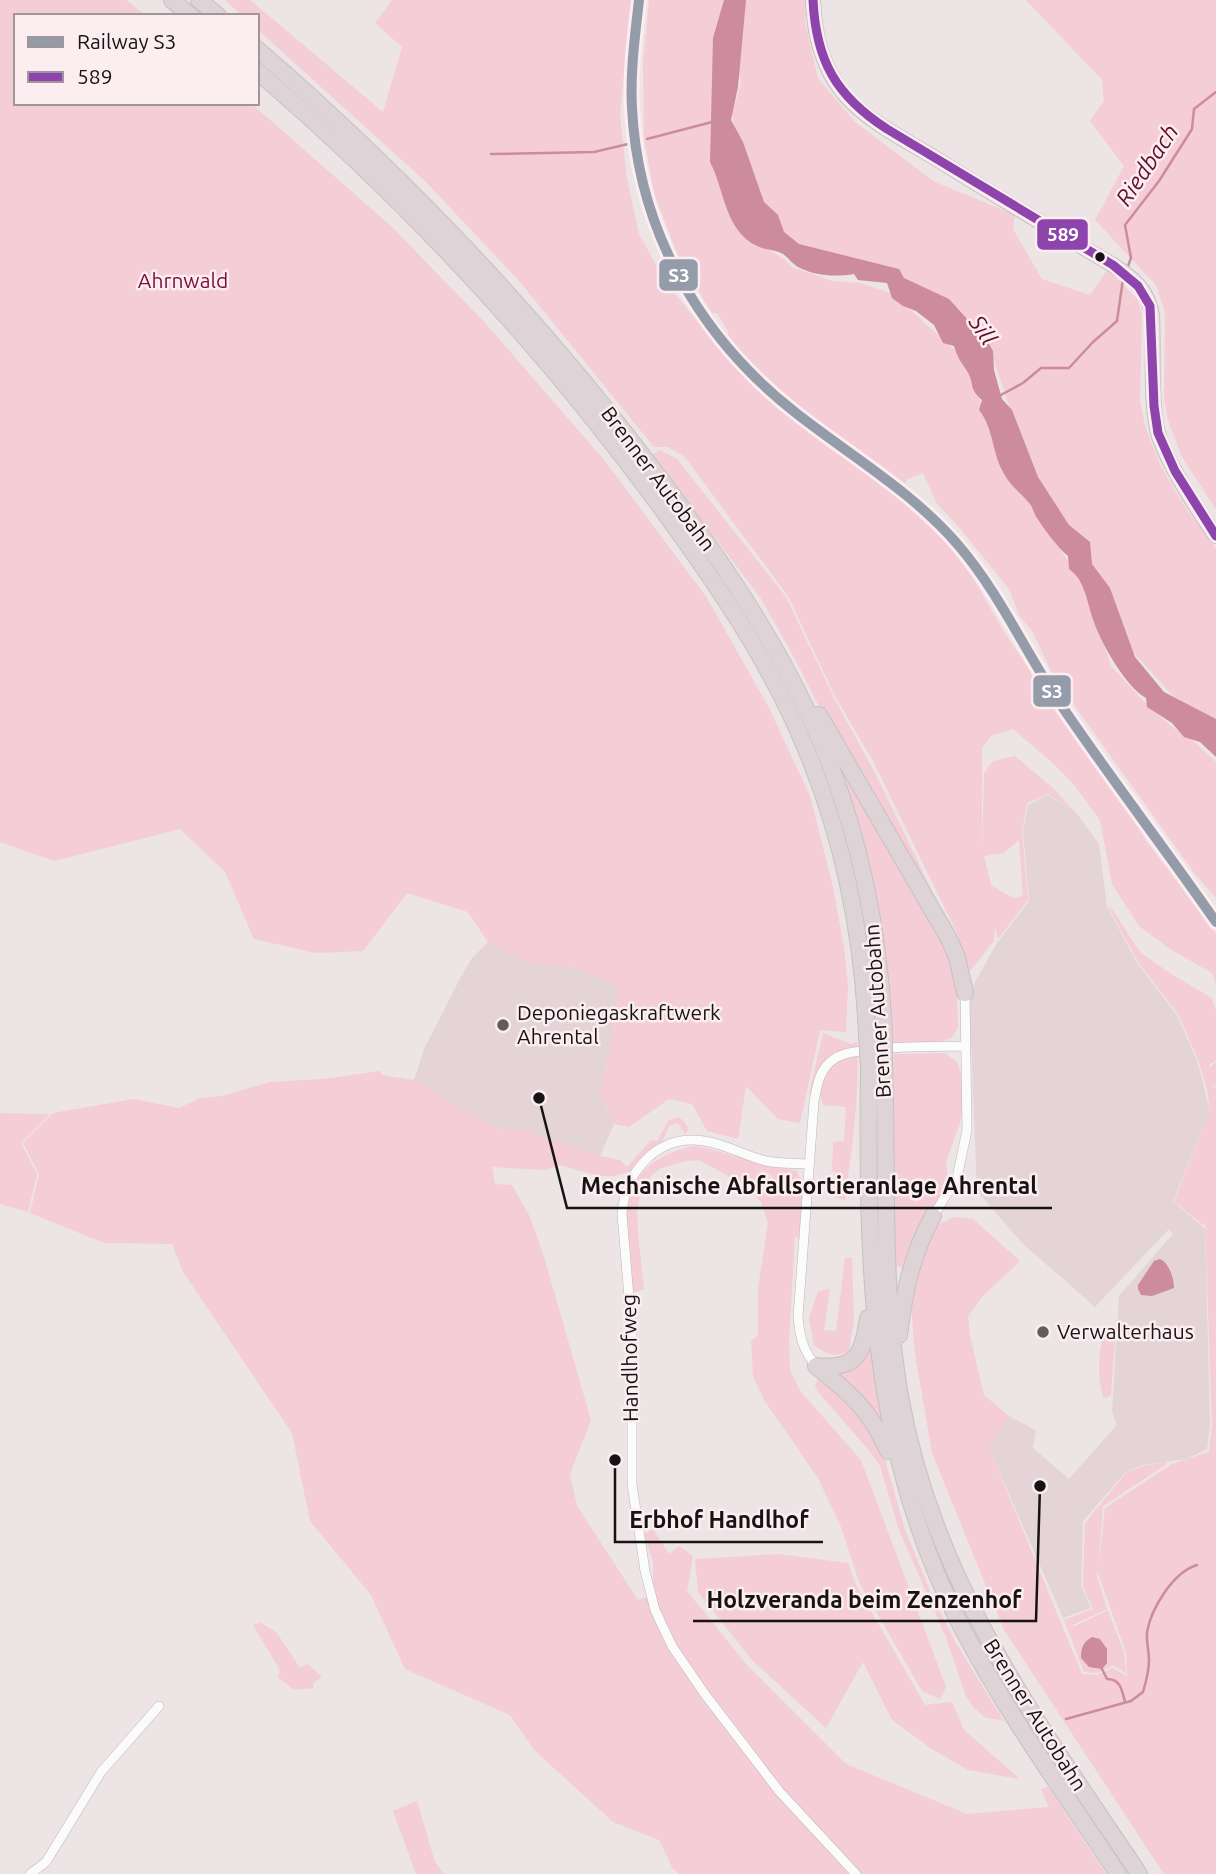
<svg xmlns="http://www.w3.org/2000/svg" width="1216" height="1874" viewBox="0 0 1216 1874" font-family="Ubuntu,sans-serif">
<rect width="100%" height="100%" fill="#ece4e5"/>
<path fill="#e4d4d7" d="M 1047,795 L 1075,811 L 1099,844 L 1107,906 L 1137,963 L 1177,1015 L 1198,1063 L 1210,1111 L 1173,1201 L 1205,1229 L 1210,1425 L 1207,1449 L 1187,1459 L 1142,1465 L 1126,1472 L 1083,1521 L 1081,1586 L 1091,1608 L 1063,1618 L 989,1448 L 1009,1416 L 1036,1430 L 1033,1448 L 1069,1479 L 1117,1425 L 1112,1412 L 1119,1296 L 1173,1234 L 1169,1229 L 1095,1307 L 1023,1244 L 977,1191 L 969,993 L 997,943 L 1029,901 L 1023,831 L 1028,805 Z
M 488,942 L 526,962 L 576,968 L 614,984 L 618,991 L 612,1038 L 599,1094 L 614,1124 L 600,1156 L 522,1130 L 496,1128 L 414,1080 L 425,1047 L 462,975 L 472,958 Z"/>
<path fill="#f4cdd6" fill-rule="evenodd" d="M 0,0 L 126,0 L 147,16 L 16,16 L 16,103 L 251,103 L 392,227 L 487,325 L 604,460 L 707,598 L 770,710 L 810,796 L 833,887 L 844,948 L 848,986 L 846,1032 L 820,1030 L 800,1123 L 778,1119 L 746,1086 L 738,1139 L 707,1131 L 692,1104 L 669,1099 L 629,1127 L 614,1124 L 599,1094 L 612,1038 L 618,991 L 614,984 L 576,968 L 526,962 L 488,942 L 468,912 L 407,893 L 363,951 L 316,953 L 254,939 L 225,872 L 180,829 L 54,861 L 0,842 Z
M 225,0 L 250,0 L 383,112 L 402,47 L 375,23 L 392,0 L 631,0 L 620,116 L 627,179 L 639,234 L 666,283 L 714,342 L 723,349 L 730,344 L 728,331 L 717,313 L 712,313 L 678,256 L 654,193 L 644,138 L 643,62 L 649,0 L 726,0 L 713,57 L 763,246 L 785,260 L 792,267 L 832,281 L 860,283 L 893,294 L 960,355 L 970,371 L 990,431 L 1086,592 L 1111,666 L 1151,709 L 1175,729 L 1190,738 L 1216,762 L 1216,898 L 1195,874 L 1054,677 L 1032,631 L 1020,617 L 1009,589 L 958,526 L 937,504 L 923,473 L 908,479 L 898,493 L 935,526 L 975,581 L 1004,632 L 1062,719 L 1121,798 L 1147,842 L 1209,922 L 1216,934 L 1216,984 L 1212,973 L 1170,949 L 1139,926 L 1112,884 L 1100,820 L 1075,786 L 1054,764 L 1013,729 L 991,736 L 982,748 L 982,851 L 984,773 L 993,761 L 1015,756 L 1054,789 L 1072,809 L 1047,794 L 1027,803 L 1022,831 L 1028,900 L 998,939 L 995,926 L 994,941 L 970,971 L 957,933 L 873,761 L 835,696 L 788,596 L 684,456 L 668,447 L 654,447 L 520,282 L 426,182 L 257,29 L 257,16 L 243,16 ZM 1019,840 L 1023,896 L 1013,898 L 991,885 L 984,856 L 1004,853 Z
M 740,0 L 806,0 L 805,22 L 818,78 L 855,122 L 933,181 L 1015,215 L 1013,229 L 1042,279 L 1090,295 L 1108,269 L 1138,300 L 1142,316 L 1140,400 L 1145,426 L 1160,465 L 1187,510 L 1216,549 L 1216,723 L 1172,695 L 1125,643 L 1029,467 L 989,345 L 933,296 L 800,250 L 775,225 L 741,167 L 732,114 L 741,83 L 734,54 Z
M 1026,0 L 1216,0 L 1216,510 L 1181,455 L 1168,420 L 1164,398 L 1165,313 L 1156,285 L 1095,220 L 1124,166 L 1090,121 L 1104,101 L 1102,80 Z
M 660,450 L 677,459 L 786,597 L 834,698 L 876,775 L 964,957 L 961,993 L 957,999 L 958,1027 L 952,1037 L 942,1042 L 892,1046 L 889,1003 L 825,735 L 827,723 L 795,659 L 760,597 L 651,455 Z
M 1108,906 L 1112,909 L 1140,952 L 1171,974 L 1212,998 L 1216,1011 L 1216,1060 L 1209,1065 L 1210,1067 L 1216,1062 L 1216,1085 L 1211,1088 L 1216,1087 L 1216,1874 L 1164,1874 L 1004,1630 L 932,1453 L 915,1354 L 909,1280 L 932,1228 L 954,1217 L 973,1219 L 1020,1261 L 981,1298 L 968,1317 L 970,1336 L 984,1395 L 1009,1416 L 989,1448 L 1082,1674 L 1097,1675 L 1112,1668 L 1127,1676 L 1126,1653 L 1098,1573 L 1097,1576 L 1107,1609 L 1068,1627 L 1075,1626 L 1108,1610 L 1124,1653 L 1126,1673 L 1113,1665 L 1098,1673 L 1084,1672 L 1064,1620 L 1093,1609 L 1083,1587 L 1085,1523 L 1127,1472 L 1143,1466 L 1166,1462 L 1167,1464 L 1103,1506 L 1098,1572 L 1105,1508 L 1172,1464 L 1209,1452 L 1212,1426 L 1205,1223 L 1203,1225 L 1174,1201 L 1210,1111 L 1207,1089 L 1199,1062 L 1178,1014 L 1138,962 Z
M 823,1033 L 850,1044 L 857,1042 C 860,1095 852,1147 845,1200 L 835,1197 L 840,1175 L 832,1171 L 833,1142 L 844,1141 L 846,1107 L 823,1105 L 820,1095 L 809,1094 Z
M 945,1053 L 957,1062 L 961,1074 L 963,1107 L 960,1123 L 946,1162 L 949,1184 L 906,1267 L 894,1266 L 892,1079 L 894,1054 Z
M 380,1071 L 382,1075 L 414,1080 L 496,1128 L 522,1130 L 600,1156 L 620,1160 L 627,1167 L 651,1140 L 657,1141 L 669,1120 L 678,1117 L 684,1121 L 688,1128 L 686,1134 L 677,1123 L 669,1126 L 661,1145 L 649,1152 L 631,1171 L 615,1176 L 600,1176 L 559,1165 L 546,1170 L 492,1167 L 495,1184 L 512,1185 L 530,1217 L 544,1257 L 591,1420 L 570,1474 L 577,1506 L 638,1600 L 653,1595 L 653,1561 L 644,1534 L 653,1529 L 669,1554 L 679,1546 L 693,1556 L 687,1591 L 747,1665 L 846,1764 L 967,1814 L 1049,1807 L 1041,1789 L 1048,1787 L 1106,1874 L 680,1874 L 673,1869 L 659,1840 L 613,1822 L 534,1750 L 510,1715 L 405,1669 L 371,1595 L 310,1521 L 292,1433 L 183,1272 L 172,1244 L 104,1243 L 30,1213 L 39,1174 L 23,1143 L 53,1113 L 134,1099 L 179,1108 L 200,1098 L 222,1096 L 270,1082 L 323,1079 Z
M 0,1113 L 50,1114 L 21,1143 L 37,1174 L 28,1212 L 0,1204 Z
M 693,1146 C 726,1150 766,1166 785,1195 L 772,1176 L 731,1154 L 797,1171 L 802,1182 L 802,1198 L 799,1239 L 795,1236 L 789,1340 L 790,1370 L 801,1392 L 861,1460 L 946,1687 L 940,1699 L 922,1691 L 859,1582 L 841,1527 L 818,1478 L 764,1400 L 753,1376 L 751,1341 L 758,1335 L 758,1288 L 768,1223 L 761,1202 L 746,1186 L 699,1160 L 685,1161 L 659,1169 L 649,1178 L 640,1194 L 637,1212 L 638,1233 L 644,1289 L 633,1293 C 627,1225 608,1166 693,1146 Z
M 845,1258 L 852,1258 L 854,1321 L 849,1351 C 833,1359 828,1354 814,1345 L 809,1318 L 818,1291 L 830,1289 L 824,1330 L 836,1331 Z
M 1116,1328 L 1111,1394 L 1107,1398 L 1103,1397 C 1097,1376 1098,1350 1106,1329 Z
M 869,1343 L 885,1435 L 828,1371 Z
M 818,1378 L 824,1378 L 847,1395 L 881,1446 L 905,1530 L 933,1598 L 956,1643 L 1004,1721 L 984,1717 L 973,1707 L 966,1696 L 945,1635 L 899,1530 L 880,1466 L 867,1448 L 818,1392 L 815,1386 Z
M 779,1554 L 848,1563 L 855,1583 L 925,1705 L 952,1702 L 964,1730 L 1020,1779 L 968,1770 L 932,1749 L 892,1720 L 863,1662 L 826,1728 L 752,1660 L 698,1592 L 695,1559 Z
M 261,1623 L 277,1633 L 300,1668 L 308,1664 L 322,1677 L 313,1683 L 313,1688 L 294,1690 L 278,1677 L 280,1670 L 253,1625 Z
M 417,1801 L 435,1862 L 444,1874 L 416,1874 L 393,1811 Z"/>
<path fill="#cc8c9e" d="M 724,0 L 746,0 L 738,87 L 731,120 L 743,142 L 764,202 L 778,215 L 784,232 L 799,244 L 899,269 L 904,278 L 949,299 L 988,342 L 993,351 L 994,370 L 1002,399 L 1012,410 L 1038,477 L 1069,525 L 1090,542 L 1092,564 L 1110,588 L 1135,657 L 1164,692 L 1216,719 L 1216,757 L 1200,742 L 1184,737 L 1172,723 L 1147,707 L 1146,698 C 1126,687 1101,643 1094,622 C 1087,604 1086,581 1069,569 L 1068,556 C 1058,548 1044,529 1037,518 C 1034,514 1033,508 1030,504 C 1020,492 1009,485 1002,470 C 992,451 993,427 979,410 L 982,400 C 968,388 975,384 967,371 C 961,362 957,357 954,346 L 943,343 L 934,325 L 916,311 L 903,306 L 892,298 L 887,283 L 858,280 L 854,274 C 836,277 816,276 800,268 C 793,265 789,258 783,254 C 775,249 765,250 757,246 C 724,230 725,190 710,162 L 713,38 Z
M 1160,1259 C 1169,1263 1174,1278 1174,1288 L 1152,1296 L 1141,1295 L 1138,1289 L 1138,1285 L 1154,1261 Z
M 1092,1637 L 1100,1639 L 1107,1649 L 1107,1663 L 1102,1669 L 1089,1667 L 1081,1658 C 1081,1648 1083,1642 1092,1637 Z"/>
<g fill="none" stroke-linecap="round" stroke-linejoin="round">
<path stroke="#cc8c9e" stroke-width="2.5" d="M 647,139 L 712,122
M 491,154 L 594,152 L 628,144
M 1127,269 L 1131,258 L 1125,225 L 1159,181 L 1192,129 L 1194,109 L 1216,92
M 999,396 L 1023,383 L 1041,368 L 1069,368 L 1093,342 L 1117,321 L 1123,279
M 1102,1669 L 1107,1679 C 1121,1679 1122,1691 1125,1702
M 1066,1719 L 1131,1701 L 1143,1692 C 1146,1682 1149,1671 1149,1660 C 1149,1651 1146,1641 1147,1632 C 1151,1609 1173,1572 1197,1565"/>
<defs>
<path id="street" d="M 809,1164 C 795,1163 780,1164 766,1161 C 745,1156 726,1144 704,1141 C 658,1134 625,1171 622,1214 L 632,1333 L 632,1484 L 645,1571 L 655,1610 L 672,1646 L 704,1693 L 779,1791 L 856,1874
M 933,1216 L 957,1178 L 967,1130 L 965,993
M 816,1366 C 803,1350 800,1338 798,1317 L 814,1102 C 817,1086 819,1069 834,1059 C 853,1045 939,1047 965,1046
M 30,1874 L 46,1862 L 101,1772 L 159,1706"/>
<path id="primary" d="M 813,0 C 814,35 822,67 844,94 C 868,122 904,139 935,158 C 994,195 1053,230 1113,265 C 1133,278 1148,290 1152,315 C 1154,349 1150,402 1158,433 C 1165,459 1199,513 1216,536"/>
<path id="highway" d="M 172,0 L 191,16
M 199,0 L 218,16
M 257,49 C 406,178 543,322 661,480 C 723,563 781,647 821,742 C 860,835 880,936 884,1036
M 257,71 C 406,199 541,344 657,502 C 714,580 769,659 806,749 C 844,840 863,937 867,1036
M 819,715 L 948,937 L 957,957 L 965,993
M 884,1064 C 888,1175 881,1286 900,1396 C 933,1583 1036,1720 1139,1874
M 869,1066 C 867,1262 868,1445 960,1624 C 1005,1711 1064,1792 1118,1874
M 899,1335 C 904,1292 912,1254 933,1216
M 816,1366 C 850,1393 871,1411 888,1451
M 816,1366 C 857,1370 863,1354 868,1318"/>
</defs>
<use href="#street" stroke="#bdb7b8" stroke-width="10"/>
<use href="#primary" stroke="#c5c2c2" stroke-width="16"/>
<use href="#highway" stroke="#c5c2c2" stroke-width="18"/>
<use href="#street" stroke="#fcfbfb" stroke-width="9"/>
<use href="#primary" stroke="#eae3e5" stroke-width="14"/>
<use href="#highway" stroke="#ded3d7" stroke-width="16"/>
<defs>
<path id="highway-bridge" d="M 867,1036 L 869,1066
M 884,1036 L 884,1064"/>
</defs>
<use href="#highway-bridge" stroke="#c5c2c2" stroke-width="18" stroke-linecap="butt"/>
<use href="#highway-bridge" stroke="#ded3d7" stroke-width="16"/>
<defs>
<path id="bus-1" d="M 813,0 C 816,61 836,96 887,129 L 1113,265 L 1138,286 L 1150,306 L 1154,406 L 1158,433 L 1175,471 L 1216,536"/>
</defs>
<use href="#bus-1" stroke="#fcedf0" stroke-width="14"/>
<use href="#bus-1" stroke="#8e44ad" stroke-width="9"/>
<defs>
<path id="rail-1" d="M 639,0 C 635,36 630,72 632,108 C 638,231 700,338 796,413 C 852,457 913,492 959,546 C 999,593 1024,649 1057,699 C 1108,775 1164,847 1216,922"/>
</defs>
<use href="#rail-1" stroke="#fcedf0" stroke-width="16"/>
<use href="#rail-1" stroke="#959ca9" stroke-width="10"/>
</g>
<circle fill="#171213" stroke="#fcedf0" stroke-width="2.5" cx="1100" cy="257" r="6"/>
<g fill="#625c5c" stroke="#fcedf0" stroke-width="2.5">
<circle cx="503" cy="1025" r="7"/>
<circle cx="1043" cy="1332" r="7"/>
</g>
<g text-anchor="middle" stroke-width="5" stroke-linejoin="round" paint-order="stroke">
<g font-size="21" fill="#7c0b3d" stroke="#fcedf0">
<text x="183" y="288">Ahrnwald</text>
</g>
<g font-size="21" fill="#171213" stroke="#fcedf0">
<text transform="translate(658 479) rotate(53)" y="7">Brenner Autobahn</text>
<text transform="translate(878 1011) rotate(-94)" y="7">Brenner Autobahn</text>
<text transform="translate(630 1358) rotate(-91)" y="7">Handlhofweg</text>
<text transform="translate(1035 1715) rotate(58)" y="7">Brenner Autobahn</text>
</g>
<g font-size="21" fill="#171213" stroke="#fcedf0" text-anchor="start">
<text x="517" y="1020">Deponiegaskraftwerk<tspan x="517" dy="24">Ahrental</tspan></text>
<text x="1057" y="1339">Verwalterhaus</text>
</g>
<g font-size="23" font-style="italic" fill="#620e30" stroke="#fcedf0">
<text transform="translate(1147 165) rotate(-56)" y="8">Riedbach</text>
<text transform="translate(983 330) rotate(57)" y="8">Sill</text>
</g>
</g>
<path fill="none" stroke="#171213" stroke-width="2.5" d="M539 1098L567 1208H1052M615 1460L615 1542H823M1040 1486L1036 1621H693"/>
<g fill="#171213" stroke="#fcedf0" stroke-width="2.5">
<circle cx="539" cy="1098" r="7"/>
<circle cx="615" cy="1460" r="7"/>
<circle cx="1040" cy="1486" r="7"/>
</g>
<g font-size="23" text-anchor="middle" font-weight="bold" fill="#171213" stroke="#fcedf0" stroke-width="5" stroke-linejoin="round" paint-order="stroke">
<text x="809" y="1194">Mechanische Abfallsortieranlage Ahrental</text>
<text x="719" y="1528">Erbhof Handlhof</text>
<text x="864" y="1608">Holzveranda beim Zenzenhof</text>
</g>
<g stroke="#fcedf0" stroke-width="2.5">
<rect x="1036" y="218" width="53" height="33" rx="7" fill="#8e44ad"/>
<rect x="658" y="258" width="41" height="34" rx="7" fill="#959ca9"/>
<rect x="1032" y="674" width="40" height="34" rx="7" fill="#959ca9"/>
</g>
<g font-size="19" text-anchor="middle" font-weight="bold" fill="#fff">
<text x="1063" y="241">589</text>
<text x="679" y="282">S3</text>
<text x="1052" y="698">S3</text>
</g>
<rect x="14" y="14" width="245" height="91" fill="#fcedf0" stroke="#a09598" stroke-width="2"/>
<rect x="28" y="37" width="35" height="10" fill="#959ca9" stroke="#a09598" stroke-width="2"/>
<text x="77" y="49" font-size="21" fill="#171213">Railway S3</text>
<rect x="28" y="72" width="35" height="10" fill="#8e44ad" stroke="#a09598" stroke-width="2"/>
<text x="77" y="84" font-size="21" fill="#171213">589</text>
</svg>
